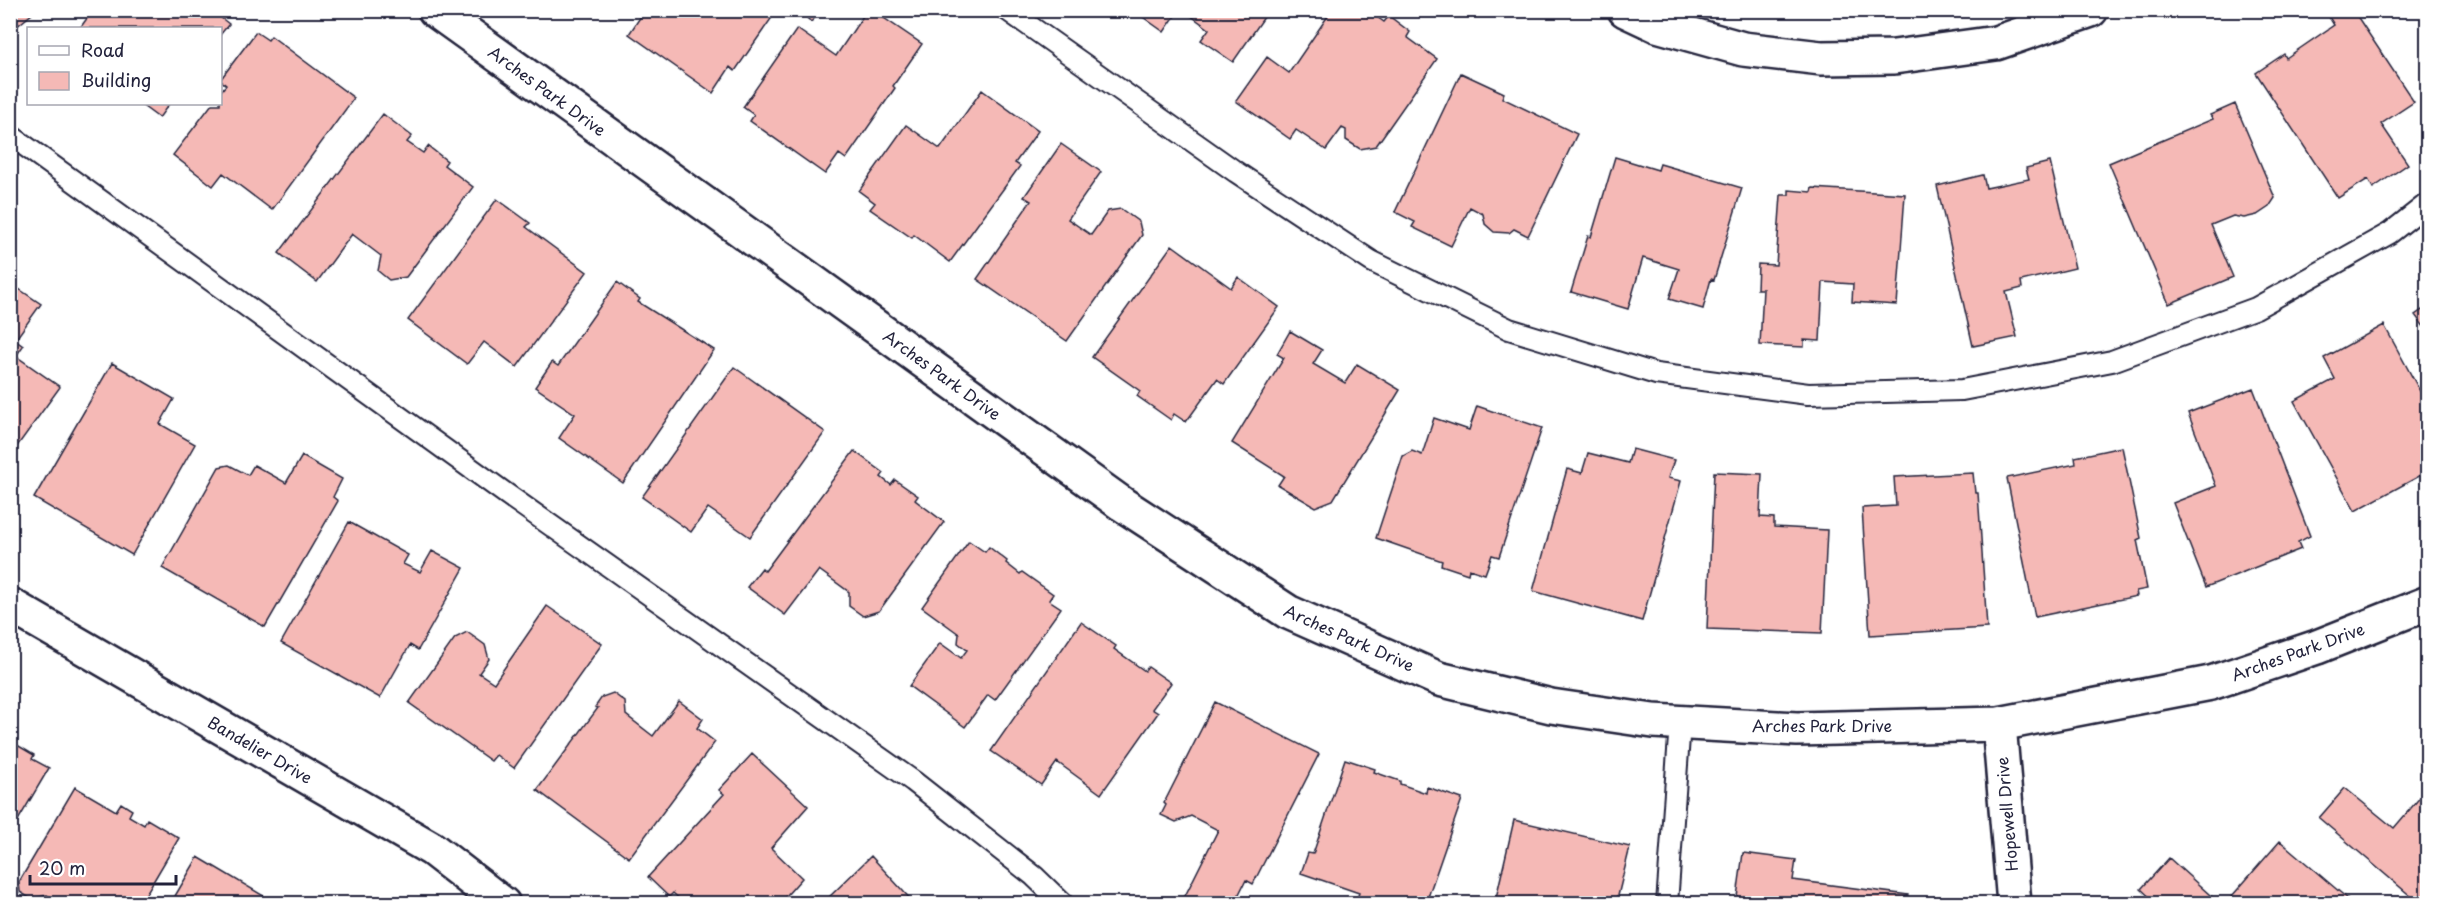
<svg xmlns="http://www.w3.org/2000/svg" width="2438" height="914" viewBox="0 0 2438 914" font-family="'Playpen Sans',sans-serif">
<rect width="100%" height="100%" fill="#fff"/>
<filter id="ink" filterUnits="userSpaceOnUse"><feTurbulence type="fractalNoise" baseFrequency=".0167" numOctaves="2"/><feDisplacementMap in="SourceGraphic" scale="12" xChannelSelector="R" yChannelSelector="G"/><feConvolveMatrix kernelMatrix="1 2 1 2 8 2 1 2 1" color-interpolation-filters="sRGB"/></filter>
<g filter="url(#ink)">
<path fill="#f5b9b6" stroke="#22223b" stroke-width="1.5" d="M 10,10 L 31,10 L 33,13 L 10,32 Z
M 93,10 L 211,10 L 229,24 L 220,35 L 220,28 L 80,28 Z
M 645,10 L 773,10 L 770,14 L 773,16 L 735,71 L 730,67 L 713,93 L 629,34 Z
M 799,10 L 822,10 L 811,22 Z
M 867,10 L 872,10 L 922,44 L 893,86 L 895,88 L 846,159 L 839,154 L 825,174 L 750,121 L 754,115 L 743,107 L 797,29 L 836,56 Z
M 1133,10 L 1179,10 L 1164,32 Z
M 1183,10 L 1269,10 L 1233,62 L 1201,40 L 1209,29 Z
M 1332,10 L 1375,10 L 1373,14 L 1384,22 L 1389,16 L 1410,32 L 1407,37 L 1437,59 L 1376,146 L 1360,149 L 1346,140 L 1346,130 L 1342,128 L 1326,150 L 1296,130 L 1290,139 L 1236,101 L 1267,57 L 1289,73 Z
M 2338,10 L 2353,10 L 2414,102 L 2381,124 L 2408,164 L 2373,188 L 2368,179 L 2338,198 L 2256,73 L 2284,54 L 2286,58 L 2334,25 L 2329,17 Z
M 256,32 L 268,40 L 271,36 L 354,98 L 272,210 L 223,173 L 213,186 L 173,155 L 212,104 L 220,104 L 220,92 L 226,85 L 220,80 Z
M 1461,73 L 1504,93 L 1502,98 L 1577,134 L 1528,236 L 1514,229 L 1509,233 L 1494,232 L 1485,224 L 1483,214 L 1470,207 L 1451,246 L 1412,227 L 1415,222 L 1395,212 Z
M 982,90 L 1038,131 L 1015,163 L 1020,166 L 950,262 L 914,235 L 912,238 L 870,209 L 875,203 L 859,191 L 906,125 L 940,149 Z
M 140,104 L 169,104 L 159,118 Z
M 2235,104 L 2275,198 L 2269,207 L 2257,215 L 2244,218 L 2233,216 L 2211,225 L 2233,277 L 2169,304 L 2109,163 L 2213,119 L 2210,115 Z
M 383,114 L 412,136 L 407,142 L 423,153 L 428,146 L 447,161 L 444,165 L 473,187 L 406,277 L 389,280 L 378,271 L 381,256 L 352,234 L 317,282 L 279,253 Z
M 1061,144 L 1101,172 L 1068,219 L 1091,235 L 1108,211 L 1121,209 L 1139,222 L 1142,235 L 1067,341 L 977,279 L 1031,201 L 1024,197 Z
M 1615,157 L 1658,170 L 1660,164 L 1742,188 L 1714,280 L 1711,279 L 1703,309 L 1669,299 L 1679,269 L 1643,258 L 1628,309 L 1571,292 L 1588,236 L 1591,237 Z
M 2050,162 L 2075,268 L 2021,281 L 2022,288 L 2006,292 L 2017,337 L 1973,346 L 1937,186 L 1983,175 L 1986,188 L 2029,179 L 2026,168 Z
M 1812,188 L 1905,194 L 1897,305 L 1852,302 L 1853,284 L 1823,282 L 1820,341 L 1804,340 L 1804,347 L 1760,345 L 1763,289 L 1757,289 L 1758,264 L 1776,265 L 1781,195 L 1789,195 L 1789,190 L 1811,192 Z
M 497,199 L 530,223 L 526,227 L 587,272 L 517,367 L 484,342 L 467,364 L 408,320 Z
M 1172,245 L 1231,288 L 1238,277 L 1279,307 L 1224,384 L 1217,379 L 1186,422 L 1174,414 L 1171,420 L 1137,396 L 1140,391 L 1092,357 Z
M 617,282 L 640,299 L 638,302 L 714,350 L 623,483 L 559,438 L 575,414 L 535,387 L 552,362 L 558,366 Z
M 10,283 L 41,304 L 15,340 L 23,346 L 16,356 L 60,387 L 10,456 Z
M 2428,306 L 2428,332 L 2415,315 Z
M 2384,325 L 2428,406 L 2428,474 L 2425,473 L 2355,511 L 2294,401 L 2335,379 L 2324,358 Z
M 1290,331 L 1322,350 L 1313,364 L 1345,383 L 1357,364 L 1400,390 L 1333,500 L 1315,507 L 1278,485 L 1284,476 L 1232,443 L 1284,358 L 1277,354 Z
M 112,363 L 174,399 L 160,424 L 195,444 L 132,555 L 34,498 Z
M 734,367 L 825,432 L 750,537 L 708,508 L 691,532 L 642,497 Z
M 2253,388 L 2310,536 L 2298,542 L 2301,549 L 2206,587 L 2173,503 L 2216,486 L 2188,413 Z
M 1477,406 L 1542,428 L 1499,557 L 1492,555 L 1485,574 L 1469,569 L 1468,574 L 1441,565 L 1442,561 L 1376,538 L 1403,456 L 1412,451 L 1422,455 L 1434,418 L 1469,430 Z
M 2122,447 L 2141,538 L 2137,540 L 2147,589 L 2136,591 L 2137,596 L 2035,617 L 2007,478 L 2076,464 L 2075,457 Z
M 1632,449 L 1674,460 L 1668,478 L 1681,481 L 1642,621 L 1533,591 L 1567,469 L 1582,473 L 1588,453 L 1628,463 Z
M 854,451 L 884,473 L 881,477 L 891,485 L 895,480 L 918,496 L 915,500 L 944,522 L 879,611 L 863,616 L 849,606 L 849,592 L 819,570 L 785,615 L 747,587 L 762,568 L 765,571 Z
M 302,456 L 342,479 L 333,497 L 338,501 L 265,627 L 162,568 L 219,467 L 229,465 L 248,475 L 254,465 L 286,483 Z
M 1714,472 L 1762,474 L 1760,517 L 1774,518 L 1774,527 L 1827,530 L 1822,633 L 1707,629 Z
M 1973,473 L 1975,493 L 1978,493 L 1987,628 L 1870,635 L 1862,508 L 1896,506 L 1894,477 Z
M 349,522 L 408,555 L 403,564 L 420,572 L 432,551 L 464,568 L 418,650 L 410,645 L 380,698 L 281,643 Z
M 969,541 L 985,552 L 989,547 L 1007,561 L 1006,563 L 1020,574 L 1022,572 L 1053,594 L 1049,600 L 1061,608 L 995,700 L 988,695 L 965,727 L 909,686 L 940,643 L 961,658 L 967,650 L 958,643 L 959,634 L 922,607 Z
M 547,606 L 602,644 L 514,768 L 496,755 L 491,761 L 409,703 L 455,638 L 467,632 L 485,645 L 489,659 L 479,673 L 494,683 Z
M 1081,622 L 1116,646 L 1114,649 L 1145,671 L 1148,667 L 1171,683 L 1152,709 L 1158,713 L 1101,794 L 1057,762 L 1041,785 L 991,751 Z
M 613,693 L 625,702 L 626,715 L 653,736 L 679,701 L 703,719 L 697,728 L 715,742 L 629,858 L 537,790 L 598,708 L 595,707 L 602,697 Z
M 1215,702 L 1319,754 L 1253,884 L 1246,880 L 1234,904 L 1181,904 L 1218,830 L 1191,816 L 1176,822 L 1161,815 L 1166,805 L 1164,803 Z
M 12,742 L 34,755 L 32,759 L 49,768 L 10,834 Z
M 752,754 L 808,806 L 771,848 L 802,878 L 779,904 L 685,904 L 673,893 L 669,897 L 648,877 L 724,794 L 719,790 Z
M 1345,759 L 1375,769 L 1374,772 L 1400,781 L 1400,784 L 1426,793 L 1427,787 L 1462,799 L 1427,900 L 1433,904 L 1355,904 L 1359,893 L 1301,873 L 1308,853 L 1313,854 Z
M 75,787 L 116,811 L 121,803 L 132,810 L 129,816 L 144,825 L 147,819 L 179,838 L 140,904 L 61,904 L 47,895 L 31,899 L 20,892 L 19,882 Z
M 2345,788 L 2394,828 L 2428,788 L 2428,904 L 2420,904 L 2319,818 Z
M 1514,820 L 1630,847 L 1616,904 L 1519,904 L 1496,898 Z
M 2280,841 L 2348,899 L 2344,904 L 2225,904 Z
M 1743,853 L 1796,860 L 1793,880 L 1908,895 L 1907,904 L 1736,904 Z
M 871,856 L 914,903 L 822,904 Z
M 198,857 L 277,904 L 178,904 L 181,899 L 175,896 Z
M 2169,858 L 2220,904 L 2157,904 L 2141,889 Z"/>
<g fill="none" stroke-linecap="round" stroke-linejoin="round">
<defs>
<path id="service" d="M 1007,10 L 1236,172 L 1371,261 L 1509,329 L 1656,374 L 1808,394 L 1962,390 L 2112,361 L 2256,308 L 2390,233 L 2428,203
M 10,135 L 505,493 L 913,781 L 1034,876 L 1063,904
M 1667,904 L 1680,723"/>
<path id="minor" d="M 435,10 L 1122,504 L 1288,612 L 1439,679 L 1551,706 L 1653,721 L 1797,729 L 1999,724 L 2211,683 L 2317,647 L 2428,603
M 1625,10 L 1657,25 L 1743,49 L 1821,58 L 1894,57 L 1996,43 L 2091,10
M 10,605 L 432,849 L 503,904
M 1999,724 L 2014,904"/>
</defs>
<use href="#service" stroke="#22223b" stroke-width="24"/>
<use href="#minor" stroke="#22223b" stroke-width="38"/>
<use href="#service" stroke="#fff" stroke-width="20"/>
<use href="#minor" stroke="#fff" stroke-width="33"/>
</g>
</g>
<g text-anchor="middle" stroke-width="5" stroke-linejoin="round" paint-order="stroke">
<g font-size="16" fill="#22223b" stroke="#fff">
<text transform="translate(547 91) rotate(36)" y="6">Arches Park Drive</text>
<text transform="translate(942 375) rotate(36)" y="6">Arches Park Drive</text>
<text transform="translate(1349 638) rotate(24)" y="6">Arches Park Drive</text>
<text transform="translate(2298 652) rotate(-20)" y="6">Arches Park Drive</text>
<text x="1822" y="732">Arches Park Drive</text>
<text transform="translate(260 750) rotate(30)" y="6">Bandelier Drive</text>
<text transform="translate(2007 814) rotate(-95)" y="6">Hopewell Drive</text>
</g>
</g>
<rect width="2438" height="914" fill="none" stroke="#fff" stroke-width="36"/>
<rect x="18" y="18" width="2402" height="878" fill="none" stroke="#22223b" stroke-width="2" filter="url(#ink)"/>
<rect x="27" y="27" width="195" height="78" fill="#ffffff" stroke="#a7a7b1" stroke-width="1.5"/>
<rect x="39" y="46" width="30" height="9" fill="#ffffff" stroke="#a7a7b1" stroke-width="1.5"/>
<text x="81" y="57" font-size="18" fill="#22223b">Road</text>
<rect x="39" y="72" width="30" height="18" fill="#f5b9b6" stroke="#a7a7b1" stroke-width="1.5"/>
<text x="81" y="87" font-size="18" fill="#22223b">Building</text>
<path d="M30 875v9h146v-9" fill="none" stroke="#22223b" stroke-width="3"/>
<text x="39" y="875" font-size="18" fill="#22223b" stroke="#ffffff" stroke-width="4.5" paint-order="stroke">20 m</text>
</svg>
